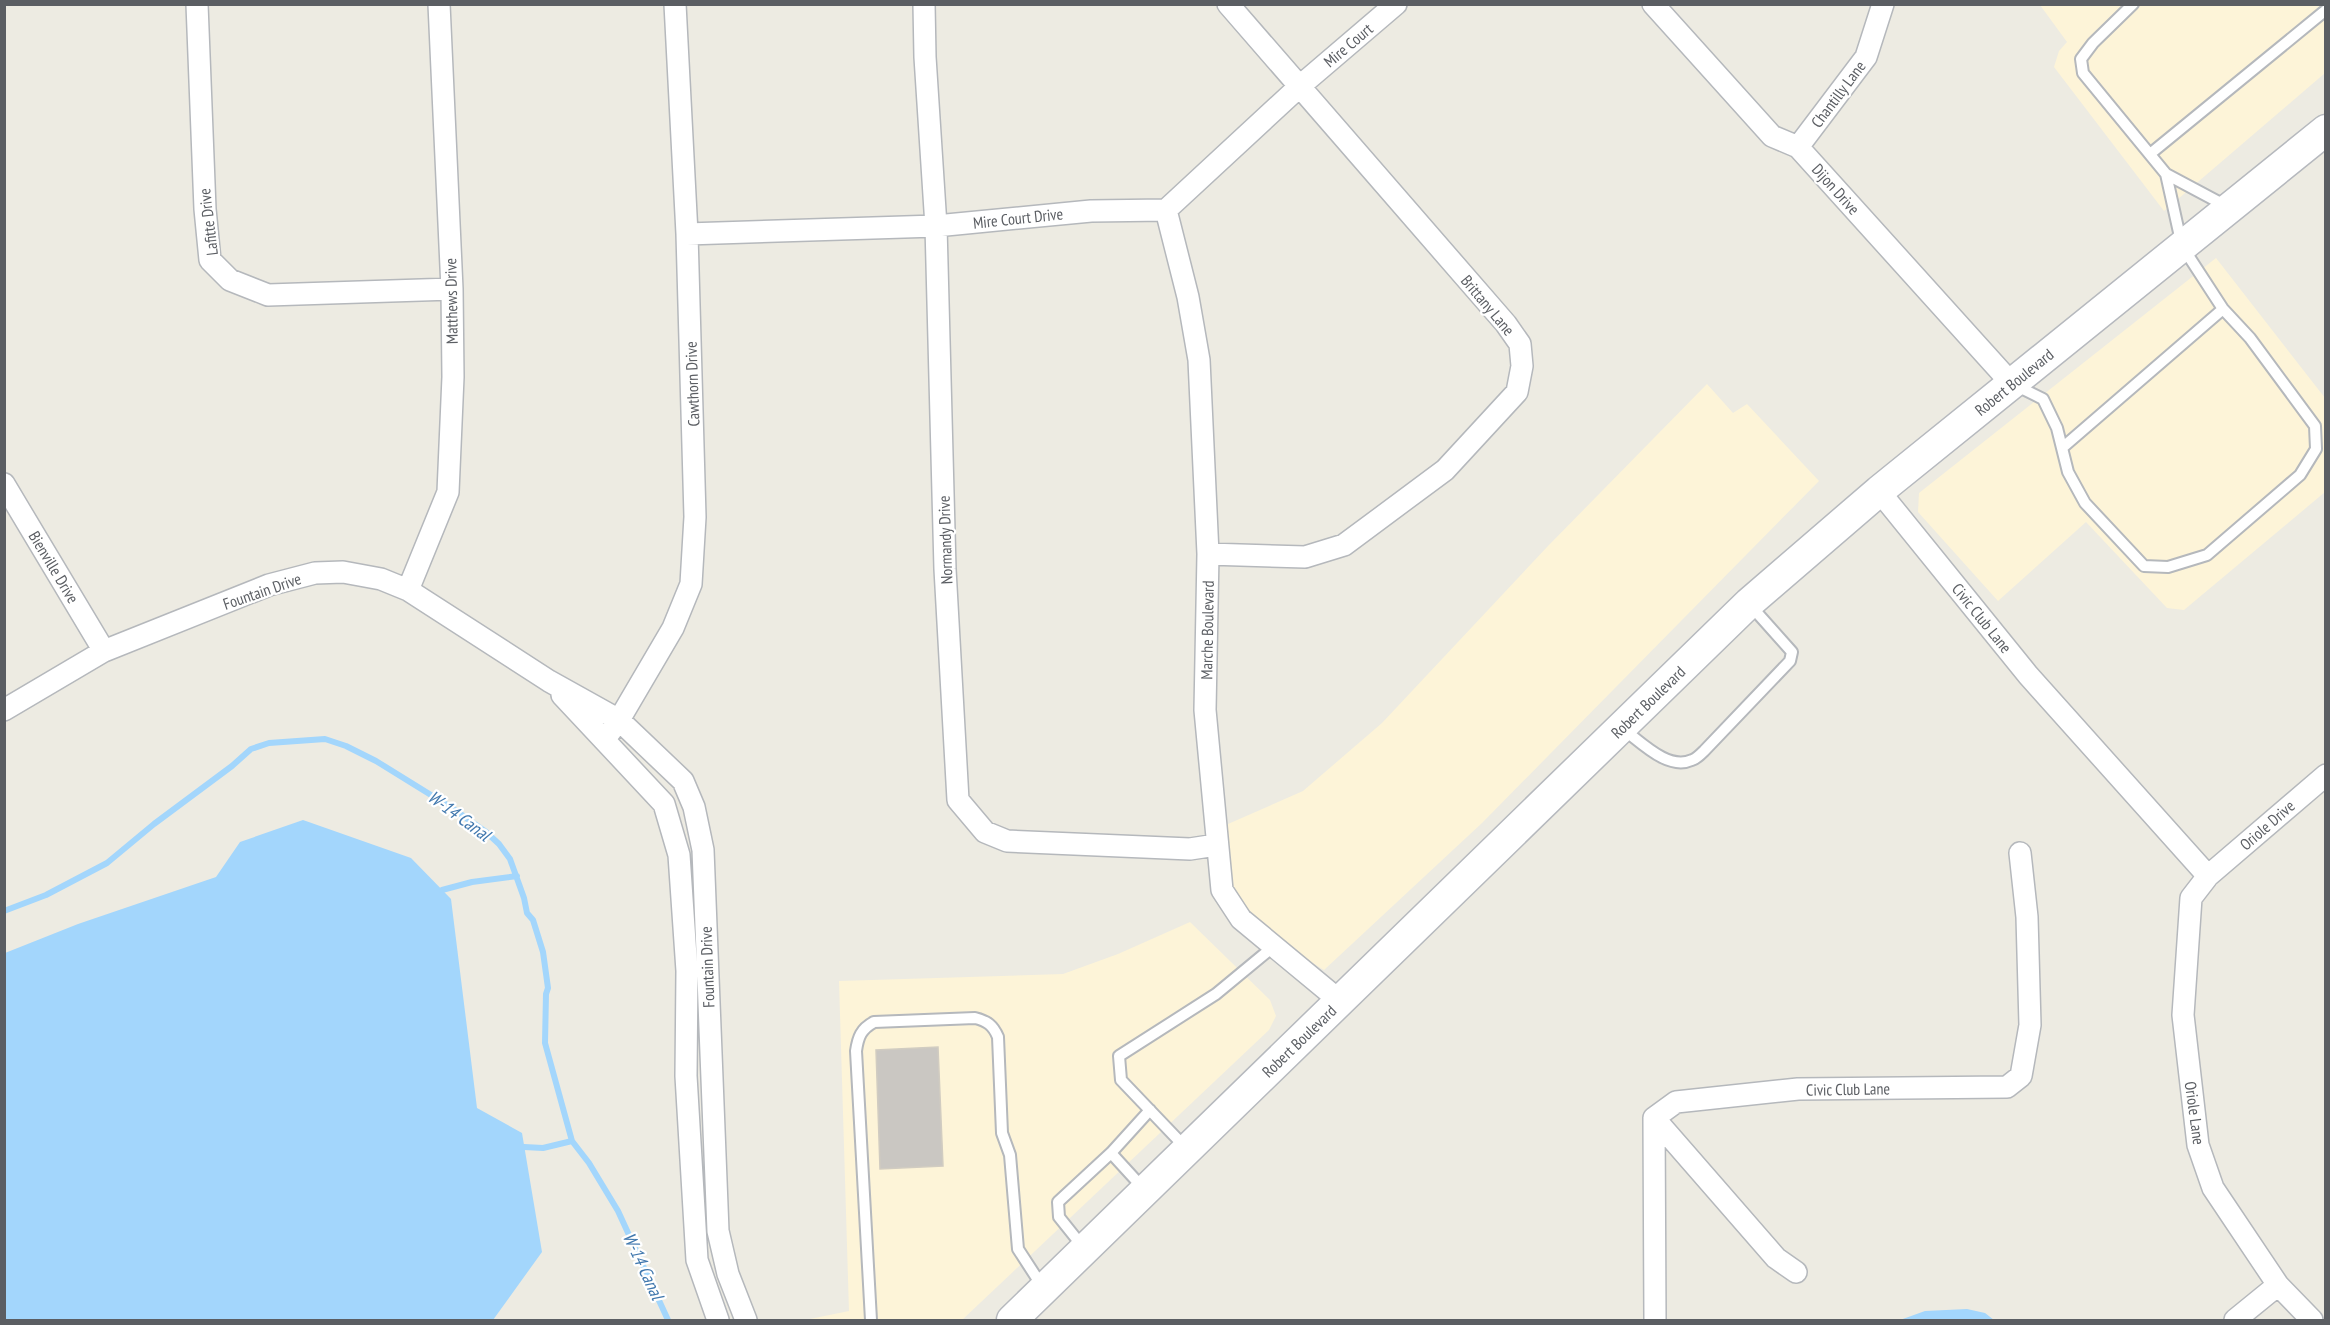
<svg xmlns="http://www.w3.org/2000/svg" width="2330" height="1325" viewBox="0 0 2330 1325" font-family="'PT Sans Narrow',sans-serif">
<rect width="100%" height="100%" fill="#edebe2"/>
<path fill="#fdf4d8" d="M 2040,5 L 2325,5 L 2325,73 L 2164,211 L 2054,67 L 2059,51 L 2067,42 Z
M 2216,258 L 2325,398 L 2325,492 L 2184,610 L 2167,608 L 2086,522 L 1998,601 L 1918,512 L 1919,493 Z
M 1707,384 L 1733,413 L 1747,404 L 1819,481 L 1482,823 L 1324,970 L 1292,950 L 1249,914 L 1232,889 L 1225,842 L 1228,824 L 1303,791 L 1382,723 L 1548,546 Z
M 1190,922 L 1270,1000 L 1276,1016 L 1269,1030 L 962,1320 L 805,1320 L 849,1311 L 839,981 L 1063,974 L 1118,954 Z"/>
<path fill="#a3d6fc" d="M 303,820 L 411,858 L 451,899 L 477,1108 L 522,1133 L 542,1252 L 493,1320 L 5,1320 L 5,953 L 78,924 L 216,877 L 240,842 Z
M 1967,1309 L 1985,1313 L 1994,1320 L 1900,1320 L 1925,1311 Z"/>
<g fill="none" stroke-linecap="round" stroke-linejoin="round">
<path stroke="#a3d6fc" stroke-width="6" d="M 442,890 L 472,882 L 517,876
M 4,911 L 46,895 L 107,863 L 154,824 L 232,766 L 251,749 L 269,743 L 325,739 L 346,746 L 376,761 L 452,808 L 486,832 L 499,844 L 510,859 L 524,898 L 527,913 L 533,920 L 543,952 L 548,988 L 546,994 L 545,1043 L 572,1141 L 589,1163 L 618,1211 L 668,1320
M 524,1147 L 543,1148 L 572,1141"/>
</g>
<path fill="#cac7c2" stroke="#d1ccc1" stroke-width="1.5" d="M 938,1047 L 943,1166 L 880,1169 L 876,1050 Z"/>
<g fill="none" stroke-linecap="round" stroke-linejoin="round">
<defs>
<path id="service" d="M 2133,4 L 2093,43 L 2081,59 L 2083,73 L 2166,174
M 2150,154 L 2326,10
M 2015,385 L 2043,399 L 2057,428 L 2068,472 L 2085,503 L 2144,566 L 2168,567 L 2207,555 L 2300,475 L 2316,449 L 2315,426 L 2250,338 L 2223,309 L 2182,246 L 2166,174 L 2228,207
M 2062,448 L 2223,309
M 1623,729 C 1641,742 1668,771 1692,760 C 1696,759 1701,754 1704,751 L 1790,661 L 1792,652 L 1751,606
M 1186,1148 L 1121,1080 L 1119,1056 L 1216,994 L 1274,946
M 1111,1153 L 1143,1188
M 1083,1247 L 1059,1217 L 1058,1202 L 1111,1153 L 1150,1110
M 871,1320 L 856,1051 C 858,1037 861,1029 874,1022 L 975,1018 C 987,1021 993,1025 998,1037 L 1002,1133 L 1010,1155 L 1018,1249 L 1042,1286"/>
<path id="minor" d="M 197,4 L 205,209 L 210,260 L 230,280 L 268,295 L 452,289
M 924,4 L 925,57 L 936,226 L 945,569 L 958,800 L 985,832 L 1007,841 L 1190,849 L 1216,845
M 1653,4 L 1772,136 L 1798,147 L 2012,384
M 1798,147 L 1866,57 L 1883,4
M 1166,210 L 1188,297 L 1199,360 L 1208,554 L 1205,710 L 1222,890 L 1241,919 L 1340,1001
M 687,234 L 936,226 L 1091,211 L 1166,210 L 1300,86 L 1396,4
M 4,484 L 104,651
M 1879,491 L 2028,675 L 2208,876
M 1208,554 L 1305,557 L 1344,545 L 1445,470 L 1517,392 L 1522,366 L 1520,344 L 1506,324 L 1228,4
M 408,590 L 448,492 L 453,377 L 452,289 L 439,4
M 562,695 L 664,804 L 679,855 L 687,971 L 686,1076 L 697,1260 L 718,1320
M 4,710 L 104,651 L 269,585 L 315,573 L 343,572 L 381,579 L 408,590 L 549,681 L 619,720 L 683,781 L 694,807 L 703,850 L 718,1231 L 728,1274 L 746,1320
M 604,740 L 619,720 L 673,628 L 691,584 L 695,517 L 687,234 L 675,4
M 1654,1118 L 1776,1258 L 1796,1272
M 1655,1320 L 1654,1118 L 1676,1102 L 1798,1089 L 2007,1087 L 2021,1076 L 2030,1025 L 2027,917 L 2020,853
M 2235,1320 L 2278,1285
M 2312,1320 L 2278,1285 L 2213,1188 L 2198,1145 L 2183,1015 L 2191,898 L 2208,876 L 2326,775"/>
<path id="secondary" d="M 1012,1320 L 1749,603 L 1879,491 L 2326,130"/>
</defs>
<use href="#service" stroke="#b5b8bc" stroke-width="14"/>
<use href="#minor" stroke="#b5b8bc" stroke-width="24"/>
<use href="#secondary" stroke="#b6b9be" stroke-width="33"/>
<use href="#service" stroke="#fff" stroke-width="10"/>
<use href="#minor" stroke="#fff" stroke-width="21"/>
<use href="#secondary" stroke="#fff" stroke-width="30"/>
</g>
<g text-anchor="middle" stroke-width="4.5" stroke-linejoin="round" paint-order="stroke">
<g font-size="16" fill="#5b5e63" stroke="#fff">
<text transform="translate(1348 45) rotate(-40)" y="6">Mire Court</text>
<text transform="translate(1838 94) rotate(-53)" y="6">Chantilly Lane</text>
<text transform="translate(1836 189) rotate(48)" y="6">Dijon Drive</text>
<text transform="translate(1018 218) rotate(-6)" y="6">Mire Court Drive</text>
<text transform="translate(208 222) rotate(-97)" y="6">Lafitte Drive</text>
<text transform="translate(451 301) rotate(-91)" y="6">Matthews Drive</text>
<text transform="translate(1488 305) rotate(50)" y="6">Brittany Lane</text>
<text transform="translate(2014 382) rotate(-39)" y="6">Robert Boulevard</text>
<text transform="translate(692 384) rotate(-92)" y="6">Cawthorn Drive</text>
<text transform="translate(945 540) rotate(-92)" y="6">Normandy Drive</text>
<text transform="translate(54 567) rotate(59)" y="6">Bienville Drive</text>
<text transform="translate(262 591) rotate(-19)" y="6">Fountain Drive</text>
<text transform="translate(1982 618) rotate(51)" y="6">Civic Club Lane</text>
<text transform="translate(1207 630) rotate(-89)" y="6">Marche Boulevard</text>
<text transform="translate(1648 702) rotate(-44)" y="6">Robert Boulevard</text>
<text transform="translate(2267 825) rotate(-41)" y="6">Oriole Drive</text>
<text transform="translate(707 967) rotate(-92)" y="6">Fountain Drive</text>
<text transform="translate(1299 1041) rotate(-44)" y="6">Robert Boulevard</text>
<text transform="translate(1848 1089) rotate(-1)" y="6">Civic Club Lane</text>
<text transform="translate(2195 1113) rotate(82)" y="6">Oriole Lane</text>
</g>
<g font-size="18" font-style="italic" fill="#4178ae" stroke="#fff">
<text transform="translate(459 816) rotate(36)" y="6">W-14 Canal</text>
<text transform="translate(643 1266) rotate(65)" y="6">W-14 Canal</text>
</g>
</g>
<rect width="2330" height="1325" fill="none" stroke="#5b5e63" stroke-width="12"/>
</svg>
